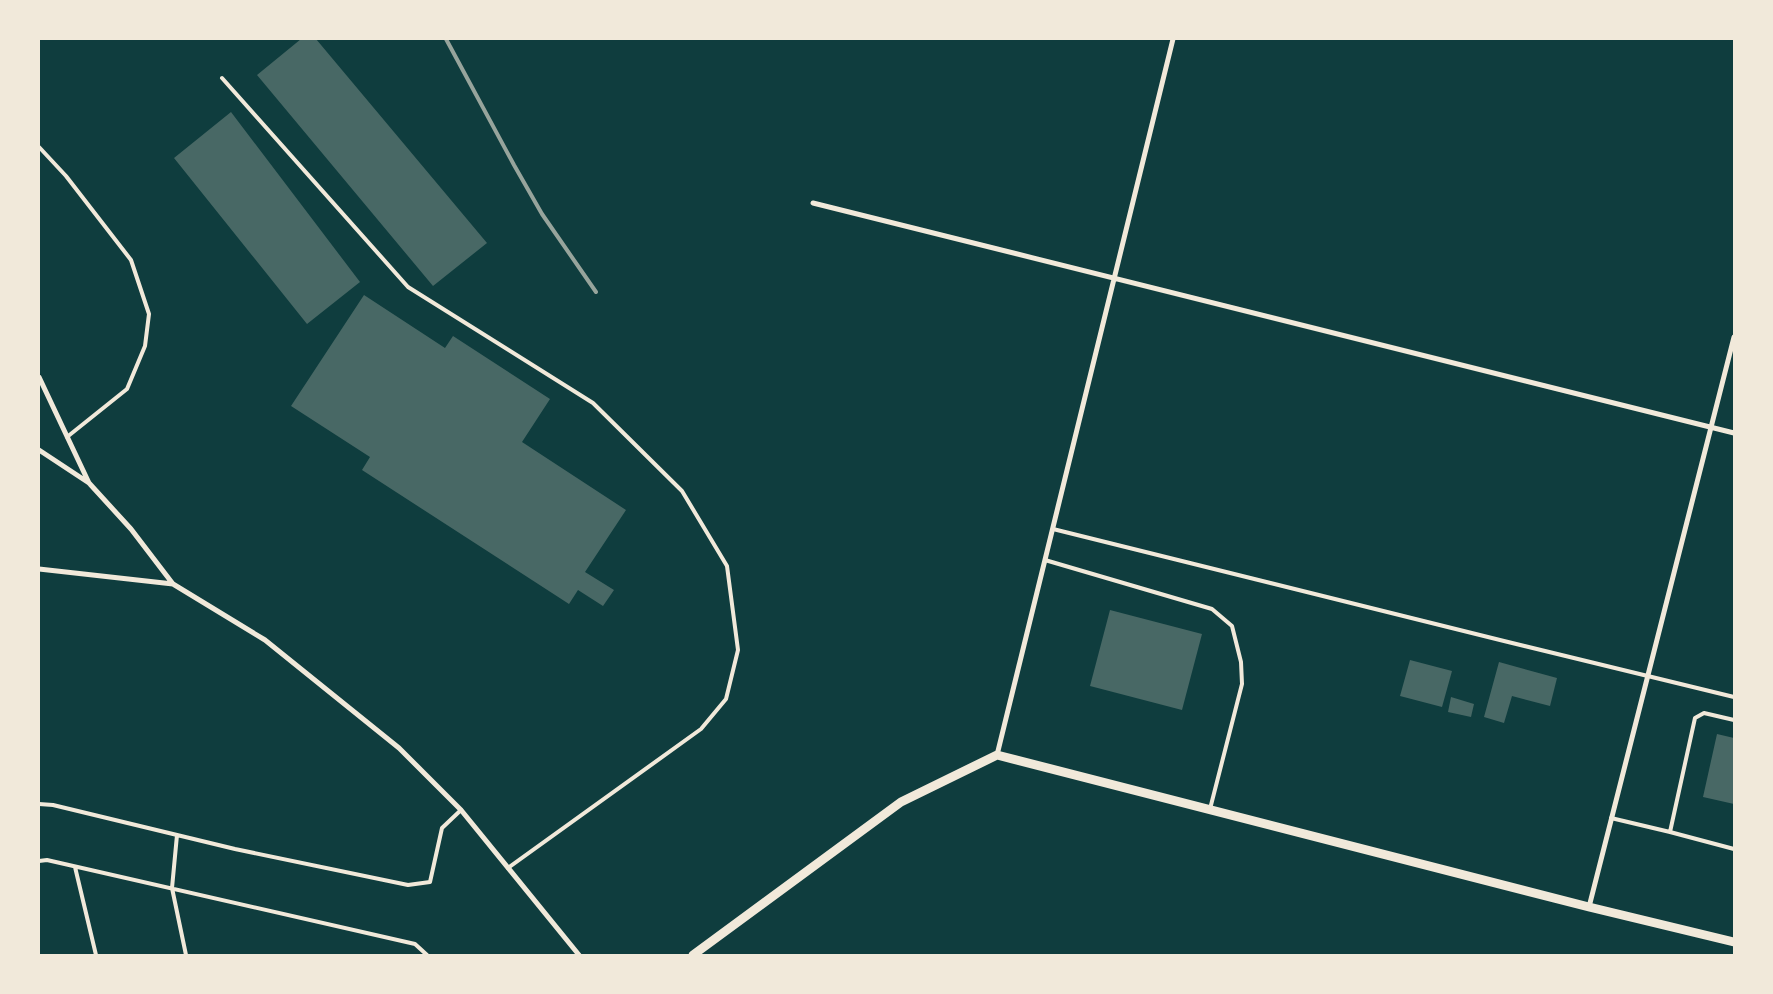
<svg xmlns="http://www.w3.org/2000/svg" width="1773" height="994" viewBox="0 0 1773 994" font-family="Poppins,sans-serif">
<rect width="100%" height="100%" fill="#0f3d3e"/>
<path fill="#486865" d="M 301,39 L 316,39 L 487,243 L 433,286 L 257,75 Z
M 231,112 L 360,282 L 307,324 L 174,158 Z
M 364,295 L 445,348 L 453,336 L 550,399 L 522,442 L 626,510 L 585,572 L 614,590 L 603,606 L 578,590 L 569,604 L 362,470 L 370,457 L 291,406 Z
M 1110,610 L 1202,634 L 1182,710 L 1090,686 Z
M 1410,660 L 1452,671 L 1442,707 L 1400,696 Z
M 1499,662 L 1557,678 L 1550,706 L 1512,696 L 1504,723 L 1484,717 Z
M 1451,697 L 1474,704 L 1471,717 L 1448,712 Z
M 1717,734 L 1734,738 L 1734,804 L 1703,797 Z"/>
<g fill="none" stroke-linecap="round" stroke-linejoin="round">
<path stroke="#f1e9da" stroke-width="4" d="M 222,78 L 408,287 L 593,403 L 682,491 L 727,566 L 738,650 L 726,699 L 701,729 L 508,868
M 39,147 L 66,176 L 131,260 L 149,314 L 145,346 L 127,389 L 67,437
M 1053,529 L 1504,641 L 1734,697
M 1045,560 L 1212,609 L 1232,626 L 1241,662 L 1242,684 L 1210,809
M 1734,720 L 1704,713 L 1695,718 L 1670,832 L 1734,849
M 39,804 L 53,805 L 235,849 L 408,885 L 430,882 L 442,828 L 461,810
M 1611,818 L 1670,832
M 177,835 L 172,888 L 186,955
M 39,861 L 47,860 L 415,944 L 427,955
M 75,867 L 96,955"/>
<path stroke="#f1e9da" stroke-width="5" d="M 813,203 L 1734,433
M 39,377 L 89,483
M 39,450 L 89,483 L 131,529 L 173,584 L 265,640 L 399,748 L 461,810 L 579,955
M 39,569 L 173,584
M 997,755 L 1173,39
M 1589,907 L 1734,337"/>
<path stroke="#f1e9da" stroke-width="9" d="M 693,955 L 901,802 L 997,755 L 1589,907 L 1734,942"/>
<path stroke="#97a49c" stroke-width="4" d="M 446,39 L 514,165 L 542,214 L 596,292"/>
</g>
<rect width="1773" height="994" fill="none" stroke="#f1e9da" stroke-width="80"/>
</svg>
